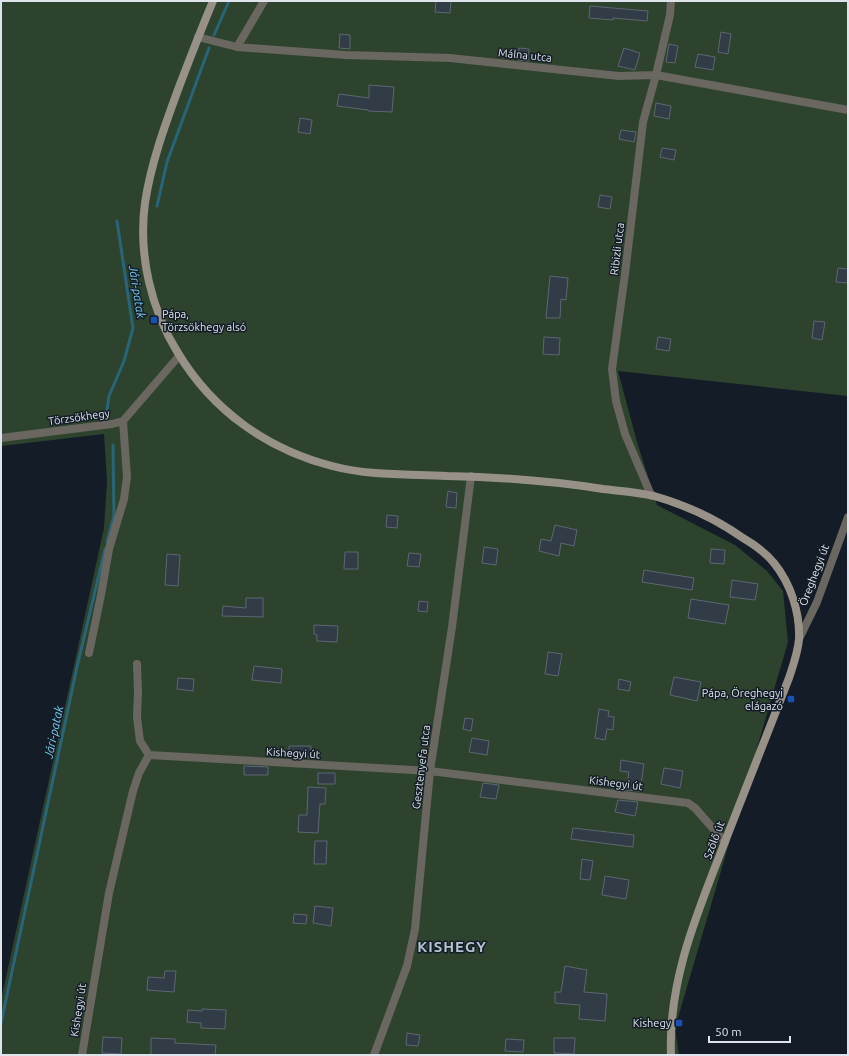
<svg xmlns="http://www.w3.org/2000/svg" width="849" height="1056" viewBox="0 0 849 1056" font-family="Ubuntu,sans-serif">
<rect width="100%" height="100%" fill="#141d27"/>
<path fill="#2d432d" d="M 1,1 L 848,1 L 848,396 L 618,371 L 637,442 L 657,505 L 735,545 L 767,571 L 783,591 L 788,642 L 675,1028 L 679,1055 L 1,1055 L 1,1000 L 104,528 L 107,481 L 104,434 L 1,446 Z"/>
<g fill="none" stroke-linecap="round" stroke-linejoin="round">
<path stroke="#286579" stroke-width="3" d="M 214,35 L 229,1
M 157,206 L 167,162 L 209,48
M 107,410 L 109,396 L 124,361 L 133,328 L 117,221
M 107,542 L 114,516 L 113,445
M 1,1023 L 77,667 L 105,549"/>
</g>
<path fill="#323c47" stroke="#5c6773" d="M 436,1 L 451,1 L 450,13 L 435,12 Z
M 590,6 L 648,11 L 647,21 L 613,18 L 613,20 L 589,18 Z
M 721,32 L 731,34 L 728,54 L 718,52 Z
M 340,34 L 350,35 L 350,49 L 339,48 Z
M 669,44 L 678,46 L 675,63 L 666,62 Z
M 519,48 L 529,49 L 528,61 L 518,60 Z
M 624,48 L 640,53 L 635,70 L 618,66 Z
M 698,54 L 715,57 L 713,70 L 695,67 Z
M 369,85 L 394,87 L 392,112 L 368,111 L 368,110 L 337,106 L 339,94 L 369,98 Z
M 656,103 L 671,106 L 669,119 L 654,116 Z
M 300,118 L 312,120 L 310,134 L 298,132 Z
M 621,130 L 636,132 L 634,142 L 619,139 Z
M 662,148 L 676,150 L 674,160 L 660,157 Z
M 600,195 L 612,197 L 610,209 L 598,207 Z
M 838,268 L 848,269 L 847,283 L 836,282 Z
M 550,276 L 568,278 L 566,300 L 561,299 L 560,318 L 546,318 Z
M 814,321 L 825,322 L 822,340 L 812,338 Z
M 544,337 L 560,338 L 559,355 L 543,354 Z
M 658,337 L 671,339 L 669,351 L 656,349 Z
M 448,491 L 457,493 L 456,508 L 446,507 Z
M 387,515 L 398,516 L 397,528 L 386,527 Z
M 555,525 L 577,530 L 574,546 L 561,543 L 559,556 L 539,551 L 541,539 L 551,541 Z
M 484,547 L 498,549 L 496,565 L 482,563 Z
M 711,549 L 725,550 L 724,564 L 710,563 Z
M 345,552 L 358,552 L 358,569 L 344,569 Z
M 409,553 L 421,554 L 419,567 L 407,566 Z
M 167,554 L 180,555 L 178,586 L 165,585 Z
M 644,570 L 694,578 L 692,590 L 642,582 Z
M 732,580 L 758,584 L 755,600 L 730,597 Z
M 246,598 L 263,598 L 263,617 L 222,616 L 223,606 L 246,608 Z
M 691,599 L 729,605 L 725,624 L 688,618 Z
M 419,601 L 428,602 L 427,612 L 418,611 Z
M 314,625 L 338,626 L 337,642 L 317,641 L 317,635 L 314,634 Z
M 548,652 L 562,654 L 558,676 L 545,674 Z
M 254,666 L 282,669 L 281,683 L 252,680 Z
M 674,677 L 701,682 L 697,701 L 670,695 Z
M 178,678 L 194,679 L 193,691 L 177,689 Z
M 619,679 L 631,682 L 629,691 L 618,689 Z
M 599,709 L 609,711 L 608,716 L 614,717 L 613,730 L 607,729 L 605,740 L 595,738 Z
M 465,718 L 473,719 L 471,731 L 463,729 Z
M 472,738 L 489,741 L 487,755 L 469,752 Z
M 289,746 L 311,746 L 311,757 L 289,757 Z
M 621,760 L 644,764 L 640,791 L 626,790 L 629,772 L 620,771 Z
M 244,766 L 268,767 L 268,775 L 244,775 Z
M 664,768 L 683,771 L 680,788 L 661,784 Z
M 318,773 L 335,773 L 335,784 L 318,784 Z
M 483,783 L 499,785 L 496,799 L 480,797 Z
M 308,787 L 326,788 L 325,804 L 320,804 L 318,833 L 298,832 L 299,815 L 307,815 Z
M 618,800 L 638,802 L 635,816 L 615,812 Z
M 573,828 L 634,835 L 633,847 L 571,839 Z
M 315,841 L 327,841 L 326,864 L 314,864 Z
M 582,859 L 593,861 L 590,880 L 580,879 Z
M 605,876 L 629,880 L 626,899 L 602,895 Z
M 315,906 L 333,908 L 331,926 L 313,923 Z
M 294,914 L 307,915 L 306,924 L 293,923 Z
M 565,966 L 587,970 L 584,992 L 607,994 L 605,1021 L 579,1019 L 580,1005 L 555,1003 L 555,992 L 561,992 Z
M 165,971 L 176,971 L 174,992 L 147,990 L 148,977 L 164,978 Z
M 202,1009 L 226,1010 L 225,1029 L 201,1028 L 201,1023 L 187,1022 L 188,1010 L 202,1011 Z
M 407,1033 L 420,1035 L 418,1046 L 406,1045 Z
M 103,1037 L 122,1038 L 121,1054 L 102,1053 Z
M 151,1038 L 175,1039 L 175,1043 L 216,1045 L 215,1055 L 151,1055 Z
M 554,1038 L 575,1038 L 574,1054 L 554,1053 Z
M 506,1039 L 524,1040 L 523,1052 L 505,1051 Z"/>
<g fill="none" stroke-linecap="round" stroke-linejoin="round">
<path stroke="#6a6660" stroke-width="8" d="M 198,37 L 237,47 L 346,55 L 450,58 L 619,76 L 656,75 L 848,110
M 237,47 L 264,1
M 1,438 L 112,424 L 123,421 L 179,356
M 651,495 L 625,434 L 616,401 L 612,369 L 625,274 L 643,122 L 656,75 L 670,15 L 671,1
M 799,639 L 817,602 L 848,517
M 89,653 L 101,595 L 109,549 L 124,499 L 127,477 L 123,421
M 137,664 L 138,692 L 137,717 L 140,741 L 149,755
M 149,755 L 430,771 L 688,803 L 695,808 L 725,842
M 82,1055 L 109,893 L 133,791 L 139,773 L 149,755
M 374,1055 L 407,966 L 415,929 L 430,771 L 452,627 L 471,476"/>
<path stroke="#979187" stroke-width="8" d="M 213,1 C 201,30 190,58 179,87 C 165,125 151,163 145,203 C 138,254 151,310 178,353 C 213,411 267,449 332,466 C 370,476 409,474 447,476 C 500,477 551,481 603,489 C 620,491 638,492 654,496 C 686,505 716,519 743,538 C 755,545 766,553 774,563 C 791,584 800,613 799,639 C 798,652 793,666 789,678 C 768,732 747,786 726,839 C 699,909 668,978 671,1055"/>
</g>
<g fill="#1a4fb4" stroke="#141d27" stroke-width="1.5">
<rect x="150" y="316" width="8" height="8" rx="2"/>
<rect x="787" y="695" width="8" height="8" rx="2"/>
<rect x="675" y="1019" width="8" height="8" rx="2"/>
</g>
<g text-anchor="middle" stroke-width="3" stroke-linejoin="round" paint-order="stroke">
<g font-size="11" fill="#dee4eb" stroke="#141d27">
<text transform="translate(525 55) rotate(6)" y="4">Málna utca</text>
<text transform="translate(617 249) rotate(-83)" y="4">Ribizli utca</text>
<text transform="translate(79 417) rotate(-8)" y="4">Törzsökhegy</text>
<text transform="translate(814 575) rotate(-69)" y="4">Öreghegyi út</text>
<text transform="translate(293 753) rotate(3)" y="4">Kishegyi út</text>
<text transform="translate(421 767) rotate(-83)" y="4">Gesztenyefa utca</text>
<text transform="translate(616 783) rotate(7)" y="4">Kishegyi út</text>
<text transform="translate(714 840) rotate(-69)" y="4">Szőlő út</text>
<text transform="translate(78 1010) rotate(-81)" y="4">Kishegyi út</text>
</g>
<g font-size="11" fill="#dee4eb" stroke="#141d27" text-anchor="end">
<text x="162" y="318" text-anchor="start">Pápa,<tspan x="162" dy="13">Törzsökhegy alsó</tspan></text>
<text x="783" y="697">Pápa, Öreghegyi<tspan x="783" dy="13">elágazó</tspan></text>
<text x="671" y="1027">Kishegy</text>
</g>
<g font-size="12" font-style="italic" fill="#73d0f1" stroke="#141d27">
<text transform="translate(137 292) rotate(81)" y="4">Jári-patak</text>
<text transform="translate(54 732) rotate(-78)" y="4">Jári-patak</text>
</g>
<g font-size="15" font-weight="bold" letter-spacing="1" fill="#b6c2d0" stroke="#141d27">
<text x="452" y="952">KISHEGY</text>
</g>
</g>
<rect width="849" height="1056" fill="none" stroke="#dee4eb" stroke-width="4"/>
<path d="M709 1036v6h81v-6" fill="none" stroke="#dee4eb" stroke-width="2"/>
<text x="715" y="1036" font-size="12" fill="#dee4eb" stroke="#141d27" stroke-width="3" paint-order="stroke">50 m</text>
</svg>
